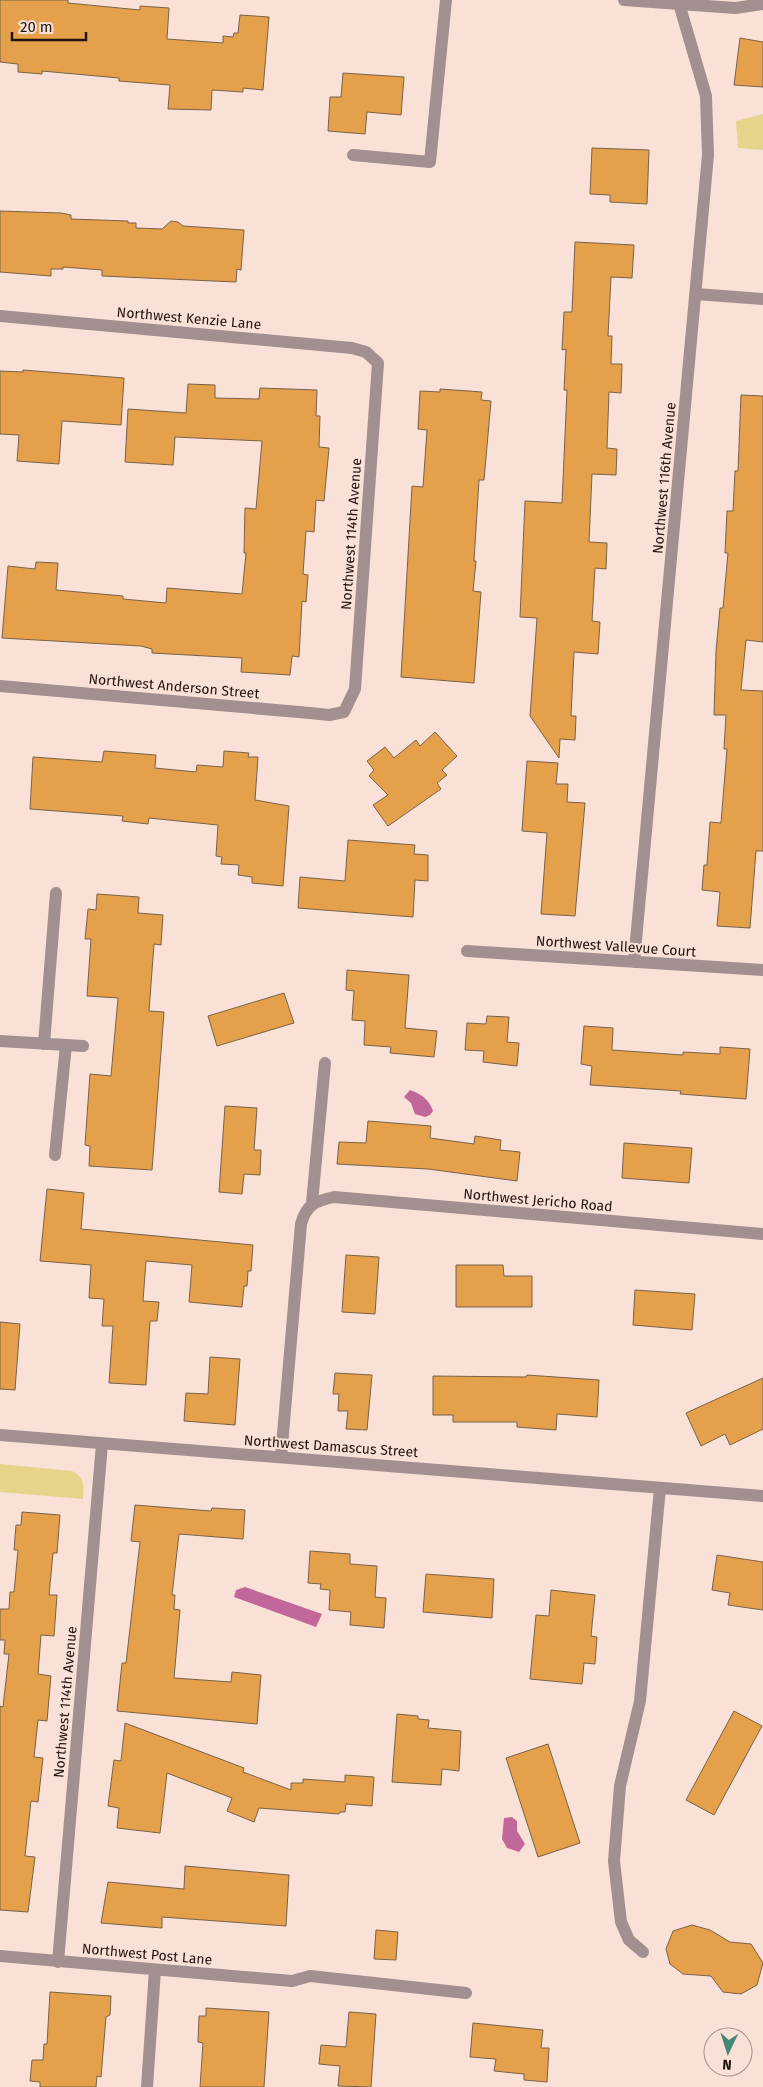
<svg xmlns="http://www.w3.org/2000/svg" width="763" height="2087" viewBox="0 0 763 2087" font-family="'Fira Sans',sans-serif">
<rect width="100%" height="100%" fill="#fae1d8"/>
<path fill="#e6d48b" d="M 763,114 L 763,150 L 738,148 L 736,121 Z
M 0,1464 L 72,1471 C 85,1477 84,1487 83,1499 L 0,1492 Z"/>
<path fill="#c16799" d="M 410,1090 C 421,1094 429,1099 433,1111 L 430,1115 L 425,1117 L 415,1114 L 411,1103 L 404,1097 Z
M 245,1587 L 322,1614 L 316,1627 L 234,1597 L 236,1590 Z
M 512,1817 L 517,1821 L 517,1831 L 525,1844 L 519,1852 L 507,1848 L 502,1839 L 504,1818 Z"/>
<path fill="#e5a04c" stroke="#796248" d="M 0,0 L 68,0 L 68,3 L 140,10 L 140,6 L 169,8 L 167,39 L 223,43 L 223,36 L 233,37 L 234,33 L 238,33 L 240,15 L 269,17 L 263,90 L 243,88 L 243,92 L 212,90 L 211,110 L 168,109 L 170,85 L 119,81 L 119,78 L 42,71 L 42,74 L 18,72 L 18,64 L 0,62 Z
M 740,38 L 763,42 L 763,87 L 734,85 Z
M 343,73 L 404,77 L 401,115 L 367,112 L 365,134 L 328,131 L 330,97 L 341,97 Z
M 592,148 L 649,150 L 647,204 L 610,202 L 610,195 L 590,194 Z
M 0,211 L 61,213 L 71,215 L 71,219 L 128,221 L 128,223 L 136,223 L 136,228 L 162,229 L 171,221 L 178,222 L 183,226 L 244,230 L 241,270 L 237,269 L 236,282 L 102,276 L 102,270 L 63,267 L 63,269 L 51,269 L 51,276 L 0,272 Z
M 575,242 L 634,245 L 632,278 L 611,277 L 608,336 L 612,336 L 611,364 L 622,364 L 621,393 L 609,392 L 607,448 L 617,449 L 616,475 L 592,474 L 589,542 L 607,543 L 606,569 L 595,568 L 592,621 L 600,622 L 598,654 L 574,652 L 571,716 L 576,716 L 575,740 L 560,739 L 559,758 L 530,716 L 537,618 L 520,617 L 525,501 L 562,503 L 567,390 L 564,390 L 566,349 L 562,350 L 564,312 L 572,312 Z
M 23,370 L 124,378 L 121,425 L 62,421 L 59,464 L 17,461 L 19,435 L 0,434 L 0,371 L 23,372 Z
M 188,384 L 215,385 L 215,398 L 259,399 L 260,388 L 317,390 L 316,416 L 320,416 L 319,447 L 329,448 L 324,501 L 316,500 L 314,532 L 306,531 L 303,574 L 308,575 L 306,602 L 302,601 L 299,657 L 292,656 L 290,675 L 241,672 L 242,658 L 152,653 L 152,649 L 141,646 L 2,638 L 8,566 L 35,569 L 36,562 L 58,563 L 56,590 L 123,596 L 123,599 L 166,603 L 167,588 L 242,594 L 246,553 L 244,553 L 245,508 L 256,509 L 262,441 L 175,437 L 173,465 L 125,462 L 128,409 L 186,413 Z
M 440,389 L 482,392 L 481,400 L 491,401 L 484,480 L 479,480 L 474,561 L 476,561 L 473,591 L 481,592 L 474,683 L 401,677 L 412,486 L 423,487 L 427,430 L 418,429 L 420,391 L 440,392 Z
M 741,395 L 763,396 L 763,642 L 746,640 L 741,690 L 763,691 L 763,851 L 756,851 L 750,928 L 717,926 L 720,892 L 702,890 L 704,865 L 707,865 L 710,822 L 721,823 L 727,749 L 724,749 L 726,715 L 714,715 L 716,651 L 720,608 L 723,608 L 728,553 L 725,553 L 727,511 L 733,511 L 735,471 L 738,471 Z
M 435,732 L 457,756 L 442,770 L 447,775 L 437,783 L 441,789 L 388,826 L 373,805 L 388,795 L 369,776 L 374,770 L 367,761 L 385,747 L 394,758 L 416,740 L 420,746 Z
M 104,751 L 156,755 L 155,768 L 196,772 L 197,765 L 223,767 L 224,751 L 249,753 L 248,757 L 258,757 L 255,800 L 289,806 L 283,886 L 252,883 L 252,877 L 238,875 L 239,865 L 221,864 L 222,857 L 216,856 L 218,825 L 149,818 L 148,824 L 122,821 L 123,816 L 30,809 L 33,757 L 102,762 Z
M 527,761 L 558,763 L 556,784 L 568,784 L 567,802 L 585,803 L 575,916 L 541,914 L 547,833 L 522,831 Z
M 348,840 L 415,845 L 414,854 L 428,855 L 428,881 L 415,880 L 413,917 L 298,908 L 300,877 L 345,881 Z
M 97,894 L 139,897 L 138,913 L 163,915 L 161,945 L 154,944 L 149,1011 L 164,1012 L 152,1170 L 89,1166 L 90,1146 L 85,1145 L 90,1074 L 111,1076 L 118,998 L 87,996 L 91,939 L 85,939 L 88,909 L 96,910 Z
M 347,970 L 409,975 L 405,1028 L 437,1031 L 434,1057 L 390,1053 L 391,1047 L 364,1045 L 365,1021 L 352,1020 L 354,991 L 346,990 Z
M 284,993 L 294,1023 L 217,1046 L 208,1016 Z
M 487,1016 L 509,1017 L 507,1042 L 519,1043 L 517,1066 L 483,1062 L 484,1051 L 465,1050 L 467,1023 L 486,1024 Z
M 584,1026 L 613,1028 L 612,1050 L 683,1055 L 683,1052 L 720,1054 L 720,1047 L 750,1049 L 746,1099 L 680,1094 L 681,1091 L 590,1085 L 592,1066 L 581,1064 Z
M 225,1106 L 257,1108 L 254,1150 L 261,1150 L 260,1175 L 244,1174 L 242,1194 L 219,1192 Z
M 368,1121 L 431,1126 L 430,1138 L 474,1144 L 475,1136 L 501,1140 L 500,1150 L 520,1152 L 517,1181 L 428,1169 L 337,1164 L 339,1142 L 366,1143 Z
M 624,1143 L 692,1148 L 689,1183 L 622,1178 Z
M 47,1189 L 84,1193 L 81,1229 L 253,1245 L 251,1271 L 248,1271 L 247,1286 L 244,1286 L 242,1307 L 189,1302 L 192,1265 L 146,1261 L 143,1301 L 159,1302 L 157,1321 L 150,1321 L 146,1385 L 109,1383 L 113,1326 L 102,1326 L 104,1299 L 89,1298 L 91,1265 L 40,1261 Z
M 346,1255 L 379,1257 L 375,1314 L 342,1312 Z
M 456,1265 L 503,1265 L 504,1276 L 532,1276 L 532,1307 L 456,1307 Z
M 635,1290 L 695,1294 L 692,1330 L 633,1325 Z
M 0,1322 L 20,1324 L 15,1390 L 0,1389 Z
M 210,1357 L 240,1359 L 235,1425 L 184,1421 L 186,1393 L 208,1394 Z
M 335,1373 L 372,1375 L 367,1430 L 346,1429 L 348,1411 L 338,1411 L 339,1394 L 333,1394 Z
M 527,1375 L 599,1380 L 597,1417 L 557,1414 L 556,1430 L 517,1427 L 517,1422 L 453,1422 L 453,1415 L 433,1415 L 433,1376 L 526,1377 Z
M 763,1378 L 763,1429 L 730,1445 L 725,1434 L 701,1446 L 686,1413 Z
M 135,1505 L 211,1511 L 212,1508 L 245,1510 L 243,1539 L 179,1534 L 172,1595 L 175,1595 L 174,1609 L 180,1610 L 174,1678 L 231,1682 L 232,1672 L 261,1675 L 257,1724 L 117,1711 L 122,1663 L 126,1663 L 140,1542 L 131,1541 Z
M 22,1512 L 60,1515 L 57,1553 L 53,1553 L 49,1595 L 57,1595 L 54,1636 L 41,1635 L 38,1674 L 51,1676 L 47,1721 L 38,1720 L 34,1757 L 43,1758 L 38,1802 L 31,1801 L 25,1856 L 35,1857 L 28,1912 L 0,1910 L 0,1706 L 3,1707 L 9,1654 L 4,1654 L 5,1640 L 0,1640 L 0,1609 L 9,1609 L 10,1592 L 14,1592 L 18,1550 L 14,1550 L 16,1525 L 21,1525 Z
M 310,1551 L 350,1554 L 350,1564 L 377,1566 L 375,1597 L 386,1598 L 384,1628 L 350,1625 L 351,1612 L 329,1610 L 330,1590 L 320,1589 L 321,1584 L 308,1583 Z
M 717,1555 L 763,1562 L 763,1610 L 728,1605 L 730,1593 L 712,1590 Z
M 426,1574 L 494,1579 L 492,1618 L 423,1612 Z
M 551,1590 L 595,1595 L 591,1636 L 597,1637 L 595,1664 L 584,1663 L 582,1684 L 530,1679 L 536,1615 L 549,1616 Z
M 734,1711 L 762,1726 L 714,1815 L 686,1800 Z
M 397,1714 L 418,1716 L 418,1719 L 429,1720 L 428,1728 L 461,1731 L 459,1771 L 442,1769 L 441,1785 L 392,1782 Z
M 125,1723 L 244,1768 L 243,1772 L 291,1790 L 291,1783 L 303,1783 L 303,1779 L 345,1782 L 345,1775 L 374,1777 L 372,1806 L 346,1804 L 345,1812 L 340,1812 L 339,1814 L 259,1808 L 254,1822 L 227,1811 L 232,1798 L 167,1773 L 160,1833 L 117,1828 L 119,1808 L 108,1806 L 114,1760 L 121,1761 Z
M 548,1744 L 580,1843 L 538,1857 L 506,1758 Z
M 185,1866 L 289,1875 L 286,1926 L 162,1917 L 162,1928 L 101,1923 L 108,1882 L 184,1889 Z
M 692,1925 L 710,1930 L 730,1942 L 751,1944 L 763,1963 L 757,1985 L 741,1994 L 723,1992 L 711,1976 L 683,1974 L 670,1964 L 666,1949 L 673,1931 Z
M 376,1930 L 398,1932 L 396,1960 L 374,1959 Z
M 50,1992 L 111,1996 L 110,2015 L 106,2017 L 101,2077 L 97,2076 L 96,2087 L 40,2087 L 40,2082 L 30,2081 L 32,2060 L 43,2060 L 44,2044 L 47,2044 Z
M 206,2008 L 269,2012 L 264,2087 L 200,2087 L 203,2043 L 198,2042 L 199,2016 L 206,2016 Z
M 349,2012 L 376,2014 L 371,2087 L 338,2086 L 340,2066 L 319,2064 L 321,2045 L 346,2047 Z
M 473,2023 L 543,2030 L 541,2048 L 549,2048 L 547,2082 L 524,2080 L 524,2074 L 494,2071 L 496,2059 L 470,2057 Z"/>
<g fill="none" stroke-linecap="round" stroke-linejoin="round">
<path stroke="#a28f90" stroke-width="12" d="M 353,155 L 430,162 L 446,0
M 55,1155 L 66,1045
M 292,1981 L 310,1976 L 466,1993"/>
<path stroke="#a28f90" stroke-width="12" d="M 624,0 L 735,8 L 763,4
M 696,294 L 763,299
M 0,316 L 352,348 L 366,352 L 378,363 L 355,689 L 344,712 L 329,715 L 310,713 L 0,686
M 467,951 L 763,970
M 634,962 L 708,155 L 706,96 L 678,0
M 0,1041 L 83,1046
M 44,1044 L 56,893
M 312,1203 L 325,1063
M 0,1435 L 763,1496
M 281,1457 L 301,1224 C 306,1205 315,1201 334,1197 L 763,1234
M 643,1952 L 629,1940 L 621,1922 L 614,1861 L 620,1786 L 640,1701 L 660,1488
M 0,1956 L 292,1981
M 58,1962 L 102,1444
M 147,2087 L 155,1970"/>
</g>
<g text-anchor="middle" stroke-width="4" stroke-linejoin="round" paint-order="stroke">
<g font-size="14" fill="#21130e" stroke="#fae1d8">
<text transform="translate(189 318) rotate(5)" y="5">Northwest Kenzie Lane</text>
<text transform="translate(664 478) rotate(-85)" y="5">Northwest 116th Avenue</text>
<text transform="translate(351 534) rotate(-86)" y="5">Northwest 114th Avenue</text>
<text transform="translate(174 686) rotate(5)" y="5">Northwest Anderson Street</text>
<text transform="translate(616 946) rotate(4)" y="5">Northwest Vallevue Court</text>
<text transform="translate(538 1200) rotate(5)" y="5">Northwest Jericho Road</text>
<text transform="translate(331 1446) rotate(4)" y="5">Northwest Damascus Street</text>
<text transform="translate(65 1702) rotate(-85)" y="5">Northwest 114th Avenue</text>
<text transform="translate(147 1954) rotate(5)" y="5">Northwest Post Lane</text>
</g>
</g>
<g transform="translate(728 2052) rotate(184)"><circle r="24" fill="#fae1d8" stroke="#a38f87"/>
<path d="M0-4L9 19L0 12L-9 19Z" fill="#458778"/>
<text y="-8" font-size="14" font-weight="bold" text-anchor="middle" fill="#21130e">N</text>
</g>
<path d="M12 32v8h74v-8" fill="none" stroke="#21130e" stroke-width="2.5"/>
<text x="20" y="32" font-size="15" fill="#21130e" stroke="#fae1d8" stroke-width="4" paint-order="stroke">20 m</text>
</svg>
